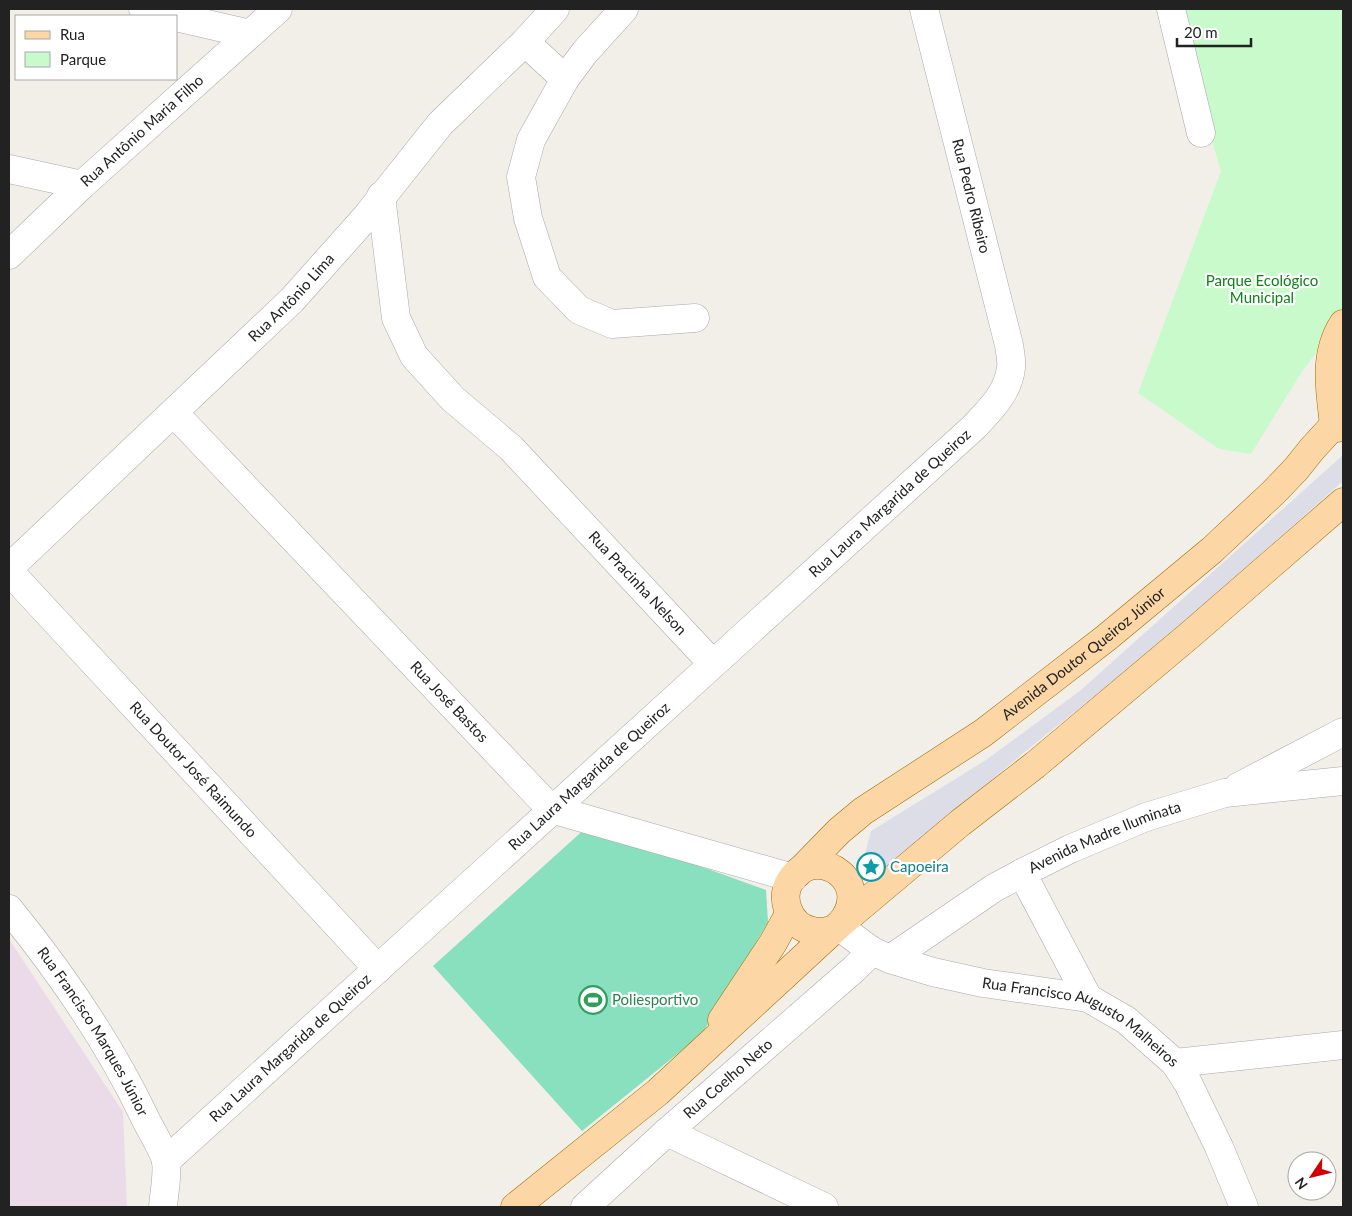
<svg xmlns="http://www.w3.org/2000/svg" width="1352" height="1216" viewBox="0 0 1352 1216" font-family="Lato,sans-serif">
<rect width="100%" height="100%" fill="#f2efe9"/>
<path fill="#ebdbe8" d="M 9,939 L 123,1112 L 127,1207 L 9,1207 Z"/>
<path fill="#c8facc" d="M 1172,9 L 1343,9 L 1343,316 L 1301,373 L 1251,454 L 1219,449 L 1138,393 L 1221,171 Z"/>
<path fill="#88e0be" d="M 588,826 L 766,890 L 768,922 L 702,1034 L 582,1131 L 433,966 Z"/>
<path fill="#dddde8" d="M 1343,455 L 1343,481 L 1167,638 L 1022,754 L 888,869 L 865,854 L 871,831 L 986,760 L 1081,690 Z"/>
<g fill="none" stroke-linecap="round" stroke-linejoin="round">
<defs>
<g id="minor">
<path d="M 143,9 L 175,16"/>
<path d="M 1171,9 L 1201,133"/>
<path d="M 176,17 L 250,34"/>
<path d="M 525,42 L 565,79 L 531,140 L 521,177 L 528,218 L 547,277 L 579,310 L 612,324 L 695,318"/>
<path d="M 565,79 L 585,52 L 624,9"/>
<path d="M 9,169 L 82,185"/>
<path id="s1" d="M 381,196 L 396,318 L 414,356 L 453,399 L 511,448 L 712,663"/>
<path id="s2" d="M 9,255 L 82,185 L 278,9"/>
<path id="s3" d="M 174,413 L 551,809 L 793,878"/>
<path id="s4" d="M 9,568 L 292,300 L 366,217 L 440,124 L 525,42 L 555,9"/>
<path id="s5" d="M 9,571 L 378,969"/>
<path d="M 1238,787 L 1343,732"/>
<path d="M 1022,873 L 1088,998"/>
<path id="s6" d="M 9,909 C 62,974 110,1044 146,1120 C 151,1130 164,1152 166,1161 C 168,1174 164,1194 163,1207"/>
<path id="s7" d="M 838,926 L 872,951 L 890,959 L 933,972 L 983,983 L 1088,998 L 1126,1020 L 1175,1063 L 1188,1083 L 1219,1147 L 1244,1207"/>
<path id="s8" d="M 890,959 L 994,888 L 1022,873 L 1070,849 L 1146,817 L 1225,793 L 1343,781"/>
<path d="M 1175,1063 L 1343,1045"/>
<path d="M 667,1132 L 824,1207"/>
<path id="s9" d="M 166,1161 L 974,427 C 990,410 1008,393 1011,368 C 1012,361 1010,352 1009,345 L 924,9"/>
<path id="s10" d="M 585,1207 L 667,1132 L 854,969 L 872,951"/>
</g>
<g id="major">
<path d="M 1337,428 L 1334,425 C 1330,391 1323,355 1343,324"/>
<path id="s11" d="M 798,873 L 839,831 L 863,811 L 983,733 L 1106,638 L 1212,550 L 1274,492 L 1296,469 L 1312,449 L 1334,425 L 1343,406"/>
<path d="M 841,923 L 960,823 L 1035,765 L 1191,634 L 1343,502"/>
<path d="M 722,1020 L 773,943 L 789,914"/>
<path d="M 515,1207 L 658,1092 L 841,923 C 874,883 820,845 793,877 C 777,896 789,927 813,931 C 820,933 826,931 832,930"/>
</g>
</defs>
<use href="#minor" stroke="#a9a9a9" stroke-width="29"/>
<use href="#major" stroke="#a06b00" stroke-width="29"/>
<use href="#minor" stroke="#fff" stroke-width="28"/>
<use href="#major" stroke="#fcd6a4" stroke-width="28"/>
</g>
<defs>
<symbol id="sight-ring" viewBox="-11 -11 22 22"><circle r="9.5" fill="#fff" stroke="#0f9aa8" stroke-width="1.5"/><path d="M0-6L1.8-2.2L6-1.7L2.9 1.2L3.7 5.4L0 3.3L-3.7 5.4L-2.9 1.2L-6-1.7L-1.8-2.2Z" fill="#0f9aa8"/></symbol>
<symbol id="stadium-ring" viewBox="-11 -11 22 22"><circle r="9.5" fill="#fff" stroke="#2e9e5b" stroke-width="1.5"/><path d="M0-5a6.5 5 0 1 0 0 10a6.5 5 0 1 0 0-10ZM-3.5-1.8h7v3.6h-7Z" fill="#2e9e5b"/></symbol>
</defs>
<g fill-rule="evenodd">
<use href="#sight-ring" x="855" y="851" width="32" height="32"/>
<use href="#stadium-ring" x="577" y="984" width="32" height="32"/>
</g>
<g text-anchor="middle" stroke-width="4.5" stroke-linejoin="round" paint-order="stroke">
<g font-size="15" fill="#222" stroke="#fff">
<text dy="5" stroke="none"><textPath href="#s2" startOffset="182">Rua Antônio Maria Filho</textPath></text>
<text transform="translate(971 196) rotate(76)" y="5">Rua Pedro Ribeiro</text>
<text dy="5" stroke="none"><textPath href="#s4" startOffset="391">Rua Antônio Lima</textPath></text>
<text dy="5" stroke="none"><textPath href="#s9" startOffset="978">Rua Laura Margarida de Queiroz</textPath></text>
<text dy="5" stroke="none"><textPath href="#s1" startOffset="484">Rua Pracinha Nelson</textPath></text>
<text dy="5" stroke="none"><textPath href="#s11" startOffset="361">Avenida Doutor Queiroz Júnior</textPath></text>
<text dy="5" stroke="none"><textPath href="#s3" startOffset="399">Rua José Bastos</textPath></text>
<text dy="5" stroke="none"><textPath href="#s5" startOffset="271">Rua Doutor José Raimundo</textPath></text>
<text dy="5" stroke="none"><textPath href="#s9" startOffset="572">Rua Laura Margarida de Queiroz</textPath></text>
<text dy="5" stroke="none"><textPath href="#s8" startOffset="248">Avenida Madre Iluminata</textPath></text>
<text dy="5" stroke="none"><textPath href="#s7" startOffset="266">Rua Francisco Augusto Malheiros</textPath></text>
<text dy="5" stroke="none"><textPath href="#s6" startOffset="149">Rua Francisco Marques Júnior</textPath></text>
<text dy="5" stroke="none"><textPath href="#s9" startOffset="168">Rua Laura Margarida de Queiroz</textPath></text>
<text dy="5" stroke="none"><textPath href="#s10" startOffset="192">Rua Coelho Neto</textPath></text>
</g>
<g font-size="15" fill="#0c8416" stroke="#fff">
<text x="1262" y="286">Parque Ecológico<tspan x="1262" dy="17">Municipal</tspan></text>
</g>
<g font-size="15" fill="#0d838f" stroke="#fff" text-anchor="start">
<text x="890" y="872">Capoeira</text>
</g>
<g font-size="15" fill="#27864d" stroke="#fff" text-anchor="start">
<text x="612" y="1005">Poliesportivo</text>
</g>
</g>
<rect width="1352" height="1216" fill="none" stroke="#222222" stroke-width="20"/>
<rect x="15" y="15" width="162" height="65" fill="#ffffff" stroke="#a7a7a7"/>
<rect x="25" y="31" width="25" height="8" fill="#fcd6a4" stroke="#a7a7a7"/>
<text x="60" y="40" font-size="15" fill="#222222">Rua</text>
<rect x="25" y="52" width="25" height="15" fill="#c8facc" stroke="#a7a7a7"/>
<text x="60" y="65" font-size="15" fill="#222222">Parque</text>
<g transform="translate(1312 1176) rotate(235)"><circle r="24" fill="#ffffff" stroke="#a7a7a7"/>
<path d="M0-4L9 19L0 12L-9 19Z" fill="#d40000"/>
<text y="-8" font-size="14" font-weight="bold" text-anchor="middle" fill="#222222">N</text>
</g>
<path d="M1177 38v8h74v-8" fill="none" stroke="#222222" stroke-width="2.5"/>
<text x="1184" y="38" font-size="15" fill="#222222" stroke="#ffffff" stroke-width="4" paint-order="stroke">20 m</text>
</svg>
